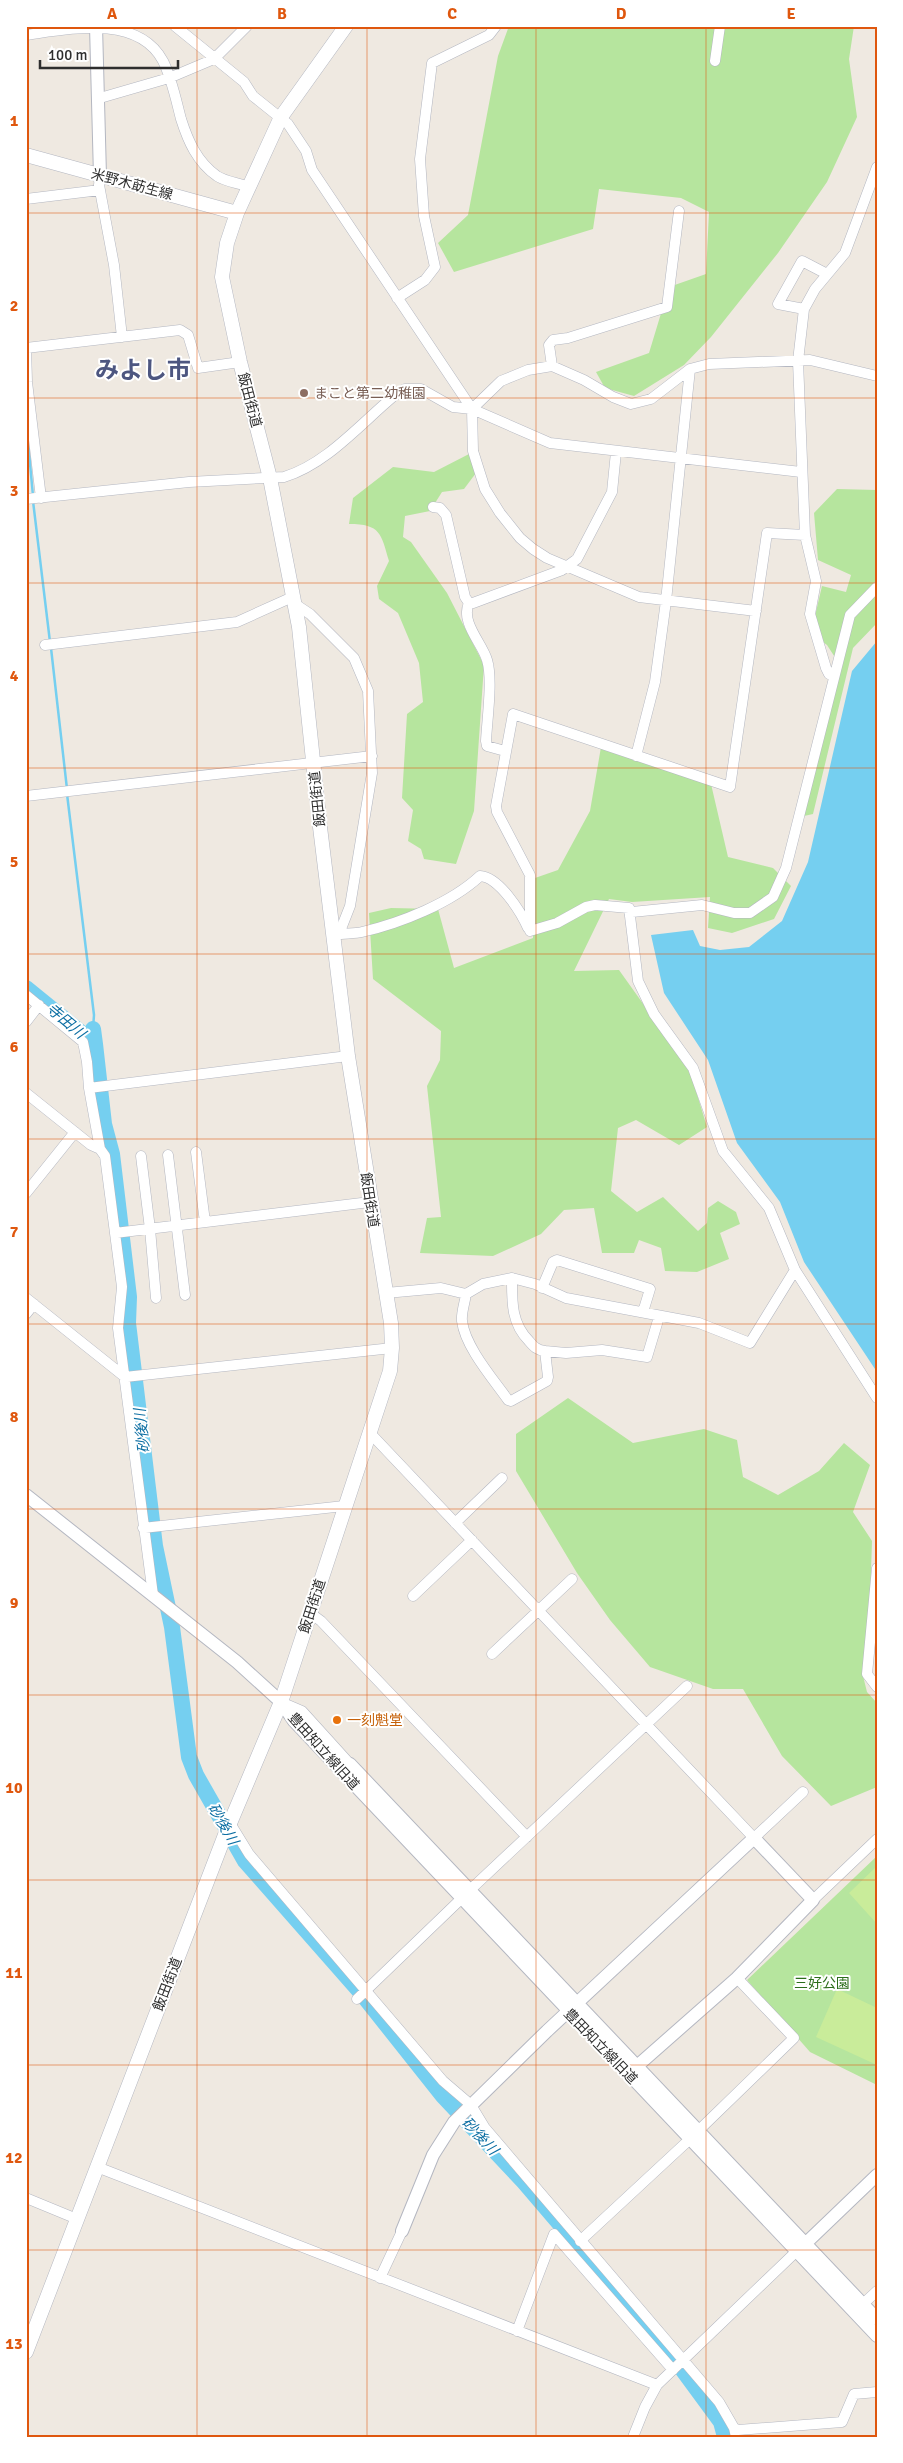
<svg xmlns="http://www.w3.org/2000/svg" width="903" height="2463" viewBox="0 0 903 2463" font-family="Signika,'Noto Sans JP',sans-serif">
<rect width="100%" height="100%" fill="#efe9e1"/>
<path fill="#b6e59e" d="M 509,26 L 854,26 L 849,59 L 857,117 L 827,182 L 778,253 L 711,337 L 684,365 L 634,396 L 605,388 L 596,372 L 649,353 L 669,287 L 706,274 L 709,212 L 681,198 L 599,189 L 593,229 L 454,272 L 438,243 L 468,215 L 498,56 Z
M 469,454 L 476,473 L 464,489 L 442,492 L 430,511 L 405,516 L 403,537 L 411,542 L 447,593 L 484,665 L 474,811 L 456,864 L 424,859 L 421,849 L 408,841 L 413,810 L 402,798 L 407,714 L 423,702 L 419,663 L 398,613 L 379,599 L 377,586 L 389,561 C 381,534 381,524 349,524 L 353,498 L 393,467 L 434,472 Z
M 837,489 L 877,490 L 877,623 L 853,648 L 813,814 L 804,816 L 840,665 L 827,645 L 811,633 L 822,586 L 846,592 L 851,575 L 818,560 L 814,513 Z
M 601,747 L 711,784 L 728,857 L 773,868 L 791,886 L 774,919 L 732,933 L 708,928 L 710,897 L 632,902 L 609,899 L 574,971 L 619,970 L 689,1068 L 707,1127 L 679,1145 L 636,1120 L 618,1128 L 611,1191 L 637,1212 L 663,1197 L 698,1231 L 707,1223 L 708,1208 L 718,1201 L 736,1212 L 740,1224 L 720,1233 L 729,1259 L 697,1272 L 665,1271 L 661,1248 L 639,1240 L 634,1253 L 602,1253 L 594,1208 L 564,1210 L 541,1234 L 493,1256 L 420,1253 L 427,1218 L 441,1217 L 427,1086 L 440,1060 L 441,1031 L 373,979 L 369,913 L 391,908 L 438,909 L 454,968 L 533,938 L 535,878 L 558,870 L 590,811 Z
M 568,1398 L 633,1443 L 704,1429 L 737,1440 L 743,1477 L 778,1495 L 819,1471 L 844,1443 L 870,1465 L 853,1512 L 872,1541 L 870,1603 L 863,1676 L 867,1692 L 877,1703 L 877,1787 L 831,1806 L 782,1756 L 743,1689 L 713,1689 L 650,1667 L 610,1620 L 577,1573 L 516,1471 L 516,1434 Z
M 877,1856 L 877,2085 L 810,2052 L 747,1980 Z"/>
<path fill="#c9ec9a" d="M 877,1866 L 877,1924 L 849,1893 Z
M 837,1989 L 877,2008 L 877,2065 L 816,2037 Z"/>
<path fill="#75cff0" d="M 877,641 L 877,1372 L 804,1262 L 780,1202 L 737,1143 L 708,1060 L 664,993 L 651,935 L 693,930 L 700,946 L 720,950 L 749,947 L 782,921 L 808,862 L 852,671 Z"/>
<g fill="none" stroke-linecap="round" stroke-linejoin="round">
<path stroke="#75cff0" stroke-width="2.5" d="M 26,420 L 33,496
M 33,501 L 50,642
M 51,648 L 67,789
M 67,794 L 94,1015 L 93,1029"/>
<path stroke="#75cff0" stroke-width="16" d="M 26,988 L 95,1044 L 93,1029
M 95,1044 L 104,1124 L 112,1154 L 129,1297 L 128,1323 L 155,1546 L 172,1627 L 189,1757 L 196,1775 L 245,1861 L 362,1994 L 443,2096 L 524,2182 L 671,2354 L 721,2422 L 725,2437"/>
<defs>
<path id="minor" d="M 175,26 L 244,82 L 253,96 L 288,124 L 306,151 L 312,170 L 472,409 L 473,451 L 485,489 L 500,513 L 520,538 L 533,549 L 547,558 L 639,597 L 756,611
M 26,35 C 69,29 138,14 163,61 C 172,79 176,100 181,119 C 188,141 197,162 217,176 C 226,182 240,183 249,187
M 715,61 L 720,26
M 100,98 L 169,78 L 214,59 L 247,26
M 100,176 L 99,185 L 114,265 L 122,337
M 26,199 L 100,190
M 397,298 L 425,280 L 435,267 L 424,216 L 420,159 L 432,63 L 489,35 L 496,26
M 804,309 L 778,304 L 802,261 L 827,274
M 26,348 L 180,330 L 188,335 L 198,368 L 240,362
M 26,348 L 27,382 L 41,498
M 552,366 L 549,345 L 553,340 L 568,338 L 667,307 L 679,211
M 472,409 L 501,381 L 528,370 L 552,366 L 584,380 L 613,397 L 631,404 L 651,399 L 690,369 L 709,364 L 810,360 L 877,376
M 26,499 L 189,482 L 284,477 C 327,464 361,423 395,395 L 405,389 L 421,389 L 453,407 L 472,409 L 550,443 L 801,472
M 433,507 L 440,508 L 446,515 L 465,597 L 469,603
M 295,604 L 310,614 L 354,658 L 368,691 L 372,773 L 350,906 L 339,934
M 45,645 L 237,622 L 288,599 L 294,599
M 834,676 L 829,674 L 826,668 L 810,614 L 816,581 L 805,535 L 798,361 L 804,309 L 815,289 L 845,253 L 877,167
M 505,751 L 487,746 L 486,741 C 487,720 493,679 487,660 C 482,643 460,622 469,603 L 473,603 L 562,570 L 577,559 L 612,492 L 616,452
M 636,756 L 655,682 L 666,601 L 690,369
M 26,796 L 372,756
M 632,912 L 702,905 L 734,913 L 750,913 L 773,897 L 786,868 L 850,615 L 877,587
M 530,931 L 530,875 L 497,812 L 496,806 L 513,714 L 730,787 L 767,533 L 805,535
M 530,931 L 557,923 L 586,907 L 595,905 L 629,908 L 638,981 L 654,1014 L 693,1068 L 723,1151 L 769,1208 L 795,1270 L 877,1398
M 335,935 C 344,933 354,934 362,932 C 401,923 451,903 480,876 C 499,877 521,912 528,928
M 26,995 L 83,1042 L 87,1062 L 89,1088
M 26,1022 L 39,1005
M 26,1093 L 91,1145 L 100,1149 L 89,1088 L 348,1056
M 100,1149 L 105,1156 L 122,1287 L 118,1328 L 153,1595
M 196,1152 L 205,1222
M 168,1155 L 185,1295
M 141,1156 L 150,1229 L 156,1298
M 26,1193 L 75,1132
M 115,1233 L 370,1202
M 512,1278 C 512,1301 511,1323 529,1341 C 534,1347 537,1350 545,1351 L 548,1377 L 547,1381 L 511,1401 L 508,1400 C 494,1380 465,1347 462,1321 C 461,1313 465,1302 466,1294 L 483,1284 L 512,1278 L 535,1284 L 566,1298 L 699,1323 L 750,1343 L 795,1270
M 542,1288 L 553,1262 L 557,1260 L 650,1289 L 643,1312
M 386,1293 L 441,1288 L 466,1294
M 26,1298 L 125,1377 L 392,1348
M 26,1314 L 34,1304
M 545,1351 L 566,1353 L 602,1350 L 647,1357 L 659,1317
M 370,1433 L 754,1838 L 803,1792
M 455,1523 L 502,1478
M 143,1528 L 344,1506
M 877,1568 L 867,1674 L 877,1687
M 413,1596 L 472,1540
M 310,1613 L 321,1621 L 527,1837
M 492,1654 L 572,1579
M 281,1702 L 302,1711 L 350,1764
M 230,1823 L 249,1854 L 443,2081 L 471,2105 L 485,2128 L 719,2402 L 734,2428 L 736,2437
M 470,1890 L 687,1686
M 813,1900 L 877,1839
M 357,1999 L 461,1899
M 697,2132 L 794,2038 L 737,1978
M 97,2167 L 657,2385
M 26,2198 L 77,2219
M 580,2241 L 690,2139
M 380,2278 L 402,2231
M 863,2304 L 877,2291
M 517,2331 L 554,2234 L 673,2370
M 734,2428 L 738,2430 L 842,2422 L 854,2394 L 877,2392
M 633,2437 L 645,2407 L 657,2385 L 802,2246"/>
<path id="tertiary" d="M 96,26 L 100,176
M 26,1495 L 237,1662 L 281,1702 L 294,1721 L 877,2336
M 350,1764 L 877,2319
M 402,2231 L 433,2155 L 454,2122 L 547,2031 L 754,1838 L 813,1900 L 737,1978 L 636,2067
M 805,2244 L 877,2175"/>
<path id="secondary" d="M 26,155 L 237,213
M 26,2352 L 225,1835 L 281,1702 L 390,1371 L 392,1348 L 391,1323 L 348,1056 L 320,827 L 299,627 L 270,478 L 240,362 L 222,277 L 227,243 L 237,213 L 281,117 L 346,26"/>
</defs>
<use href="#minor" stroke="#b4b7c1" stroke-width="11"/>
<use href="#tertiary" stroke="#b4b7c1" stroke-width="14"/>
<use href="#secondary" stroke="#b4b7c1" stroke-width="15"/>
<use href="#minor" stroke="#fff" stroke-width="10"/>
<use href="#tertiary" stroke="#fff" stroke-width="12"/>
<use href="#secondary" stroke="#fff" stroke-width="14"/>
</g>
<path fill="none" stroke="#df570e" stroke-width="1" stroke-opacity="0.55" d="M 197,26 L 197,2437M 367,26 L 367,2437M 536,26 L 536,2437M 706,26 L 706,2437M 26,213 L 877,213M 26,398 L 877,398M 26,583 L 877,583M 26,768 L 877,768M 26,954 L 877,954M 26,1139 L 877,1139M 26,1324 L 877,1324M 26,1509 L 877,1509M 26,1695 L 877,1695M 26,1880 L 877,1880M 26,2065 L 877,2065M 26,2250 L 877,2250"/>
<circle fill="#8d6e63" stroke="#fff" stroke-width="2" cx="304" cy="393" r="5"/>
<circle fill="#e8710a" stroke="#fff" stroke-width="2" cx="337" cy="1720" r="5"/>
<g text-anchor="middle" stroke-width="4" stroke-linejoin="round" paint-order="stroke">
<g font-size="14" fill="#2e2e2e" stroke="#fff">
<text transform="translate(132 184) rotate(15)" y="5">米野木莇生線</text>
<text transform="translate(250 400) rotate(75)" y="5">飯田街道</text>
<text transform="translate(317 799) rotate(-96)" y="5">飯田街道</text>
<text transform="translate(370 1200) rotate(81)" y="5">飯田街道</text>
<text transform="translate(312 1606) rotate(-72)" y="5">飯田街道</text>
<text transform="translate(324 1751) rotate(48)" y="5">豊田知立線旧道</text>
<text transform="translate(167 1984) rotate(-69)" y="5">飯田街道</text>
<text transform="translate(601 2046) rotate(46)" y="5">豊田知立線旧道</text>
</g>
<g font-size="14" fill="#785e54" stroke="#fff" text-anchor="start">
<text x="314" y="398">まこと第二幼稚園</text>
</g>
<g font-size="14" fill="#c56008" stroke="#fff" text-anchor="start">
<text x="347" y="1725">一刻魁堂</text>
</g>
<g font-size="14" fill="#2c6e1b" stroke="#fff">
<text x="822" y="1988">三好公園</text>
</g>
<g font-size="15" font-style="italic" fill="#0d6fa3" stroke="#fff">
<text transform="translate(66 1021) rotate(40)" y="5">寺田川</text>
<text transform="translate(142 1431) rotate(-96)" y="5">砂後川</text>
<text transform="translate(223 1824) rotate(60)" y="5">砂後川</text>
<text transform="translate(480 2136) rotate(47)" y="5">砂後川</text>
</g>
<g font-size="24" font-weight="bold" fill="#4d5680" stroke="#fff">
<text x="143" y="378">みよし市</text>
</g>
</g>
<rect width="903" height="2463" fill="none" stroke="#ffffff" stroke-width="55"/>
<path d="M40 60v8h138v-8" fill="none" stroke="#2e2e2e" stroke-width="2.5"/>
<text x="48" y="60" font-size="15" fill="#2e2e2e" stroke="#ffffff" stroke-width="4" paint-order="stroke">100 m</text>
<rect x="28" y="28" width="848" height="2408" fill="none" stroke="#df570e" stroke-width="2"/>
<g font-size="16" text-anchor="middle" font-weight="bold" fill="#df570e">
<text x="112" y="19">A</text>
<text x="282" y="19">B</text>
<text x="452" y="19">C</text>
<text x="621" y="19">D</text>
<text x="791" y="19">E</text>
<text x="14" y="126">1</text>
<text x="14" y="311">2</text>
<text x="14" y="496">3</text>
<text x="14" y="681">4</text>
<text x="14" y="867">5</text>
<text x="14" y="1052">6</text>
<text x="14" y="1237">7</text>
<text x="14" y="1422">8</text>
<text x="14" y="1608">9</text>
<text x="14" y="1793">10</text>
<text x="14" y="1978">11</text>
<text x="14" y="2163">12</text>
<text x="14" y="2349">13</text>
</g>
</svg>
